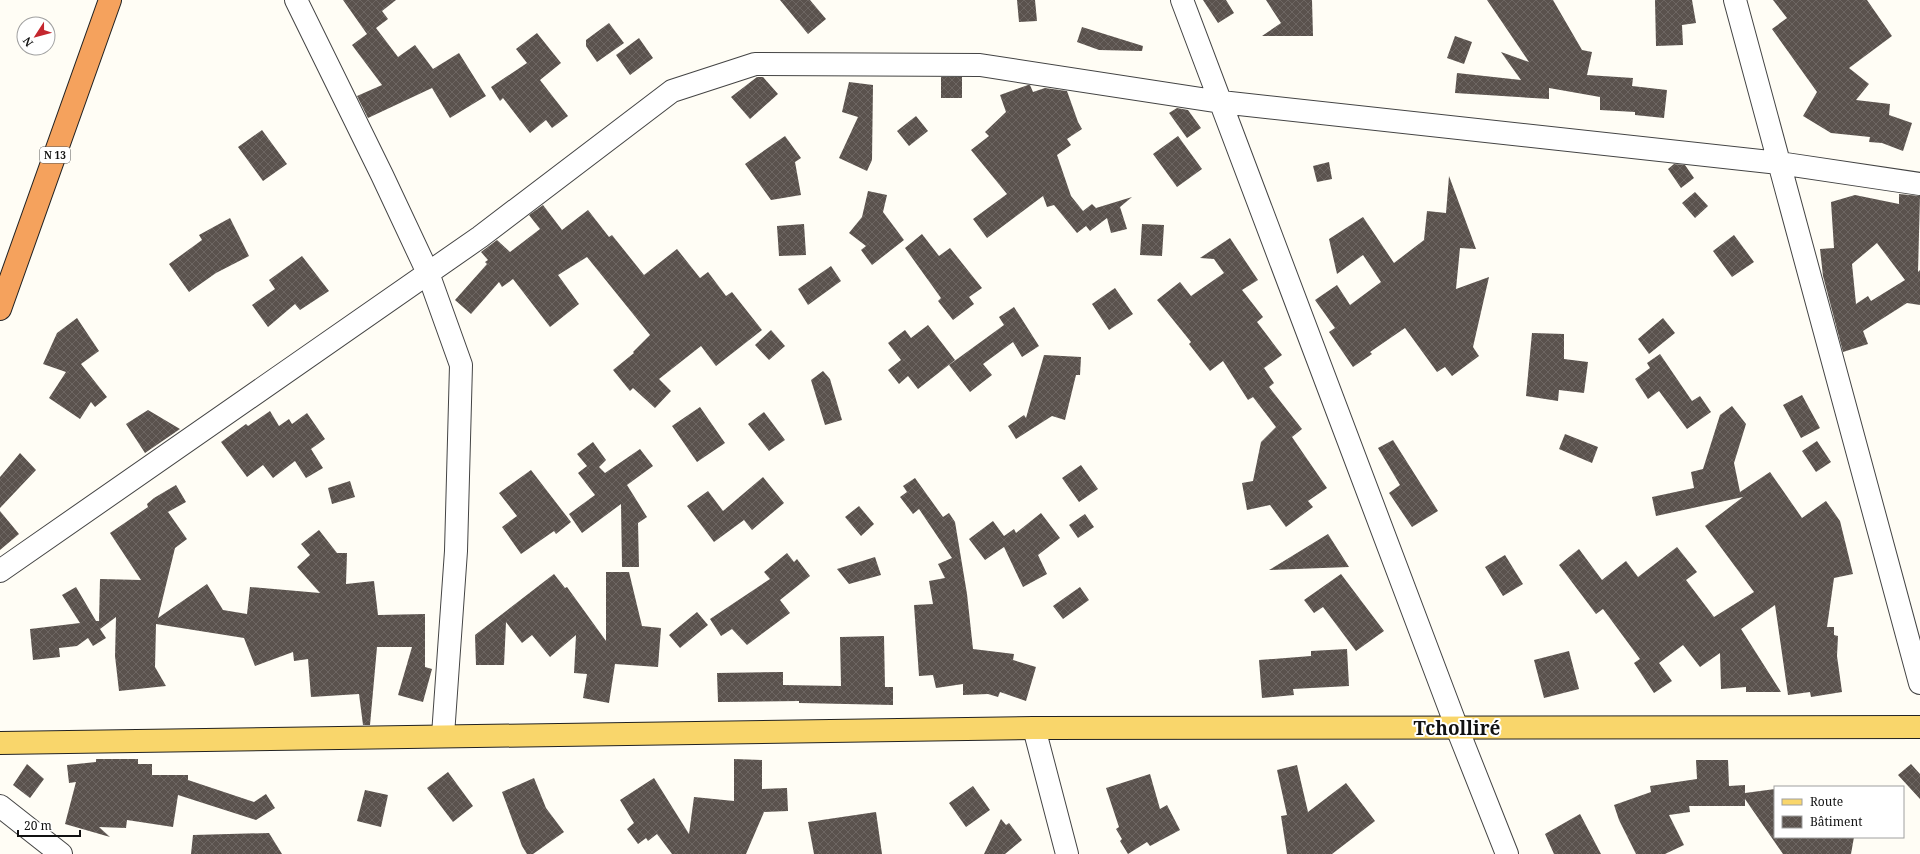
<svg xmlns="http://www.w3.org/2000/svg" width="1920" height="854" viewBox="0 0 1920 854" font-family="'Noto Serif',serif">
<defs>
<pattern id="building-cross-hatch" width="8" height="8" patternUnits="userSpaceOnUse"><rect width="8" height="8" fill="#5a524d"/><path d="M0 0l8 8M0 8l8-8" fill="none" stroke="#6d6662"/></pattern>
</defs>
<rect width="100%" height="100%" fill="#fffdf5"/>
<path fill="url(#building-cross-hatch)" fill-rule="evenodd" d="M 343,0 L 396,0 L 382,11 L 388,19 L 376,28 L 398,57 L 415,45 L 433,69 L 459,53 L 486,96 L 450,118 L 432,88 L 368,118 L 357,96 L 382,85 L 352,45 L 367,34 Z
M 780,0 L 810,0 L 826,19 L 808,34 Z
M 1017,0 L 1035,0 L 1037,21 L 1019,22 Z
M 1203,0 L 1226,0 L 1234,13 L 1218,23 Z
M 1266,0 L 1312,0 L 1313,36 L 1262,36 L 1281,23 Z
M 1487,0 L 1553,0 L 1582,50 L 1592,52 L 1587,75 L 1633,78 L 1632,86 L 1667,90 L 1664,118 L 1635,115 L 1635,112 L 1600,110 L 1600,97 L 1549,88 L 1549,99 L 1455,93 L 1457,73 L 1521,80 L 1501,52 L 1529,62 Z
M 1655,0 L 1692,0 L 1696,23 L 1682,25 L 1683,45 L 1656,46 Z
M 1773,0 L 1867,0 L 1892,36 L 1849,68 L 1869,84 L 1856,100 L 1890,104 L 1889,115 L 1912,123 L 1903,151 L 1882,143 L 1869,142 L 1870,137 L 1831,133 L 1803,116 L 1817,92 L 1772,29 L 1787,18 Z
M 609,23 L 624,43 L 597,62 L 586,46 L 586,40 Z
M 1082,27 L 1143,46 L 1142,51 L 1099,50 L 1077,42 Z
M 537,33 L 561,63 L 540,80 L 568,116 L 552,128 L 546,120 L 530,133 L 503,98 L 500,101 L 491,87 L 527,63 L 516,49 Z
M 1455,36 L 1472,42 L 1464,64 L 1447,58 Z
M 639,38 L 653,58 L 630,75 L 616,55 Z
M 757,77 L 763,77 L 778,94 L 750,119 L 731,97 Z
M 941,77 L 962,77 L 962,98 L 941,98 Z
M 849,82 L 873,85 L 872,160 L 867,171 L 839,158 L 858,117 L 842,112 Z
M 1028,85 L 1030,85 L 1033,92 L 1045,88 L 1067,91 L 1078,122 L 1082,129 L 1067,139 L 1071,145 L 1057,155 L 1071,196 L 1083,211 L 1092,204 L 1096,208 L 1132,197 L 1120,207 L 1127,229 L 1111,233 L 1107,218 L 1090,231 L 1086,226 L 1077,233 L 1054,205 L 1047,207 L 1043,196 L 987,238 L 973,219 L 1007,194 L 971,150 L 989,136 L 985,132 L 1006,112 L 1000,95 Z
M 1177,108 L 1188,110 L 1201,128 L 1187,138 L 1169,113 Z
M 916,116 L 928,131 L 909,146 L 897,131 Z
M 262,130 L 287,164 L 263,181 L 238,147 Z
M 785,136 L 801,158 L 795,162 L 801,195 L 771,200 L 745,164 Z
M 1178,136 L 1202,169 L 1177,187 L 1153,154 Z
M 1329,162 L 1332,179 L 1317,182 L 1313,166 Z
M 1674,164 L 1685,165 L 1694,178 L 1681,188 L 1668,169 Z
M 1449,176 L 1476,249 L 1460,248 L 1456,289 L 1489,277 L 1473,347 L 1479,356 L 1452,376 L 1445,367 L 1437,372 L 1405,328 L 1370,352 L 1372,354 L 1353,367 L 1329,332 L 1335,328 L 1315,300 L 1337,285 L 1350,305 L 1381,282 L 1363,255 L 1337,274 L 1329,239 L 1363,217 L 1394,263 L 1424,240 L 1427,211 L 1446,213 Z
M 868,191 L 887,195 L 883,212 L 904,240 L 872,265 L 861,250 L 866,246 L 849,233 L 862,217 Z
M 1695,192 L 1708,206 L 1695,218 L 1682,203 Z
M 1899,194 L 1920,196 L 1918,272 L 1920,270 L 1920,305 L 1907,303 L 1863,331 L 1868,344 L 1843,352 L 1823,276 L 1820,249 L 1834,248 L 1831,202 L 1855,195 L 1899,204 ZM 1877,243 L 1905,280 L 1871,301 L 1868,296 L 1856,304 L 1852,264 Z
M 543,205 L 562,230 L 588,210 L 609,237 L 612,235 L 644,275 L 677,249 L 700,278 L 708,272 L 726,296 L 732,292 L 762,330 L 716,366 L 701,346 L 659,379 L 671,391 L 655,408 L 633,388 L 630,391 L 613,370 L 634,353 L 633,352 L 650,335 L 587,257 L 558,275 L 579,304 L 550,327 L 513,279 L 502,287 L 499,282 L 471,314 L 455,300 L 487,264 L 485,262 L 488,260 L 481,252 L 497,240 L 510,252 L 540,229 L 529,215 Z
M 230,218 L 249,256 L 216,273 L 189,292 L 169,264 L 202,240 L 199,235 Z
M 804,224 L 806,255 L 779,256 L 777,226 Z
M 1142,224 L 1164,225 L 1162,256 L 1140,255 Z
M 922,234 L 939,256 L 950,248 L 982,288 L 969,297 L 974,304 L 953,320 L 938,301 L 941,298 L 905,248 Z
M 1734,235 L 1754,262 L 1732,277 L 1713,251 Z
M 1230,238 L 1258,280 L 1242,290 L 1263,317 L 1257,322 L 1282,355 L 1264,368 L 1274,383 L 1269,387 L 1302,429 L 1292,437 L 1327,488 L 1308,501 L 1313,507 L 1286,527 L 1270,505 L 1247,510 L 1242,483 L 1253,481 L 1261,442 L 1276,427 L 1253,397 L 1248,400 L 1223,361 L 1210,371 L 1189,344 L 1191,342 L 1157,300 L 1180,282 L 1191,296 L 1224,273 L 1214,259 L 1200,258 Z
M 302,256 L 329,291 L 300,310 L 295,304 L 268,327 L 252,305 L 275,289 L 269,280 Z
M 831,266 L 841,281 L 808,305 L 798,289 Z
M 1115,288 L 1133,314 L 1109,330 L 1092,304 Z
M 1014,307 L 1039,346 L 1022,357 L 1013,342 L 983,364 L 992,375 L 970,392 L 949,365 L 1004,325 L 999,317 Z
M 77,318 L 99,351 L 81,364 L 107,397 L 95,407 L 91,402 L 80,419 L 49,398 L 66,372 L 43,364 L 57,333 Z
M 1663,318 L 1675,333 L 1649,354 L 1638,339 Z
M 928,325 L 955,360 L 918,389 L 908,376 L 899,384 L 888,370 L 901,360 L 888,343 L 905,330 L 911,338 Z
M 771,330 L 785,346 L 769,360 L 755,345 Z
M 1532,333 L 1564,334 L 1564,359 L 1588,362 L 1584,393 L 1559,390 L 1558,401 L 1526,396 Z
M 1660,354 L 1692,401 L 1700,396 L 1711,412 L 1687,429 L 1659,391 L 1648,399 L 1635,379 L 1650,368 L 1647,363 Z
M 1044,355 L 1081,357 L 1080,375 L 1076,375 L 1065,420 L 1052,416 L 1016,439 L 1008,426 L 1024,415 L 1026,418 Z
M 823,371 L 830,379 L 842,420 L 825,425 L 811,380 Z
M 1802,395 L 1820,428 L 1801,438 L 1783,405 Z
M 1732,406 L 1746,424 L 1734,463 L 1740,492 L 1770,472 L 1802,518 L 1826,501 L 1840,521 L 1853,574 L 1834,578 L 1827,627 L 1834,627 L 1834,635 L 1838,636 L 1837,656 L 1842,692 L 1811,697 L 1810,692 L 1788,695 L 1775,605 L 1741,629 L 1781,692 L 1746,692 L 1746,687 L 1721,689 L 1720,653 L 1700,667 L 1683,645 L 1659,663 L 1672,681 L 1654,693 L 1634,663 L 1640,659 L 1603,609 L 1596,614 L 1559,565 L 1579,549 L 1602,580 L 1626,561 L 1638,577 L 1677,547 L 1697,572 L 1686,580 L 1714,617 L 1754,592 L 1705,526 L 1743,497 L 1656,516 L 1652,497 L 1694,488 L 1691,472 L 1703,469 L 1720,415 Z
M 700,407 L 725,443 L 697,462 L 672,426 Z
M 148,410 L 180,429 L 145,453 L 126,424 Z
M 270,411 L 279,426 L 289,419 L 292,424 L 307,413 L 325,439 L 311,449 L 323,468 L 306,478 L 295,461 L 273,478 L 263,465 L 247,477 L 221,442 L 246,424 L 248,426 Z
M 764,412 L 785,440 L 769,451 L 748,424 Z
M 1565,434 L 1598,447 L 1592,463 L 1559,449 Z
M 1393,440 L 1438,511 L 1412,527 L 1389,493 L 1400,485 L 1378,448 Z
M 1817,441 L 1831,462 L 1816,472 L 1802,451 Z
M 593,442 L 606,460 L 599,467 L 605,473 L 640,449 L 653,466 L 627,485 L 647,517 L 638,523 L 639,567 L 622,567 L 621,504 L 582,533 L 569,514 L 595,495 L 578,473 L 587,466 L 577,454 Z
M 20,453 L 36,470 L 0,508 L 0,477 Z
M 1081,465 L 1098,489 L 1079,502 L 1062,478 Z
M 531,470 L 571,522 L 556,534 L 554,531 L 521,554 L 502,527 L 517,516 L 499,493 Z
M 763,477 L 784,503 L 752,530 L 744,520 L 714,542 L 687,506 L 708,491 L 723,511 Z
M 915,478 L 943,517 L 949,513 L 955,522 L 967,594 L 973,649 L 1014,654 L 1013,660 L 1036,667 L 1026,701 L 1000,692 L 998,697 L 988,694 L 963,695 L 963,684 L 936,688 L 933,675 L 919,676 L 914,605 L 933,604 L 929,581 L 945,578 L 938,564 L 952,558 L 919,509 L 913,514 L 900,497 L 907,492 L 903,486 Z
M 350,481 L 355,497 L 332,504 L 328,488 Z
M 176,485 L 186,502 L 168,512 L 187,539 L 175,548 L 158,618 L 207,584 L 223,610 L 247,614 L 250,587 L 320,593 L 297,567 L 310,555 L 301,544 L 319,530 L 337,553 L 347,553 L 346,584 L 374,581 L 378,615 L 425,614 L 425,667 L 432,669 L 423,702 L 398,695 L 412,647 L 377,647 L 370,725 L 363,725 L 359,694 L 311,697 L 308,659 L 294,661 L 293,652 L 255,666 L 244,638 L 156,624 L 155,667 L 166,686 L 119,691 L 115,656 L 116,617 L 100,629 L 106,638 L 93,646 L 88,638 L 77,646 L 59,648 L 60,657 L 33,660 L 30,629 L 80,623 L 62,595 L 76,587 L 96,621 L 99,621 L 100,579 L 141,580 L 110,533 L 148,507 L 147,504 L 154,498 Z
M 859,506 L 874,524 L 861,536 L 845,517 Z
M 0,511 L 19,534 L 0,550 Z
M 1041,513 L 1060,538 L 1038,555 L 1047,574 L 1023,587 L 1004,547 L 985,560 L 969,539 L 993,521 L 1004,536 L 1014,529 L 1016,533 Z
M 1085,514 L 1094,527 L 1078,538 L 1069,525 Z
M 1328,534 L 1349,567 L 1269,570 Z
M 787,553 L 794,562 L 797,559 L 810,576 L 780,600 L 790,613 L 747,645 L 732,629 L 721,636 L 710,619 L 770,579 L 764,572 Z
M 1505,555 L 1523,584 L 1503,596 L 1485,567 Z
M 875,557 L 881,575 L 849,584 L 837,569 Z
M 606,572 L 629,572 L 642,626 L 661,628 L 658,667 L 615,664 L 609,703 L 583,698 L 587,674 L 574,673 L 576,635 L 550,657 L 532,635 L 522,643 L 506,622 L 504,665 L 476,665 L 475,635 L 554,574 L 565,588 L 567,587 L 606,641 Z
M 1341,574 L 1384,631 L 1356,651 L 1323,607 L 1314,613 L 1304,600 Z
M 1080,587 L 1089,600 L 1063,619 L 1053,606 Z
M 697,612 L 708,625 L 680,648 L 669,635 Z
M 884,636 L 885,687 L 893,687 L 893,705 L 799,703 L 799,701 L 718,702 L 717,673 L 783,672 L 783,685 L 841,686 L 840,637 Z
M 1347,649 L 1349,686 L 1293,689 L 1294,695 L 1262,698 L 1259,660 L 1311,656 L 1311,651 Z
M 1569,651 L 1579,689 L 1544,698 L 1534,660 Z
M 96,759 L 138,759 L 138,764 L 152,764 L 152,775 L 188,775 L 188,780 L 254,802 L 266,794 L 275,808 L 256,820 L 178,795 L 173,827 L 127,820 L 126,828 L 99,827 L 110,837 L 65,824 L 76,782 L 69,783 L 67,765 L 96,762 Z
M 734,759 L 762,760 L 762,789 L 787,788 L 788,811 L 764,812 L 746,854 L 672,854 L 657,834 L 648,841 L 646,838 L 638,844 L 627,829 L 634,823 L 620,800 L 654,778 L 689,834 L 694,797 L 734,801 Z
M 1696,760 L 1728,760 L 1729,786 L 1745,785 L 1745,793 L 1775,789 L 1775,837 L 1854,837 L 1851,854 L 1783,854 L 1745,799 L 1745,806 L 1689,806 L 1690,812 L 1669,815 L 1684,845 L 1665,854 L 1636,854 L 1619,820 L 1614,805 L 1651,792 L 1650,786 L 1697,779 Z
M 27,764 L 44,779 L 30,798 L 13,785 Z
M 1911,764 L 1920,774 L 1920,799 L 1898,775 Z
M 1297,765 L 1308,812 L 1346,783 L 1375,821 L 1332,854 L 1287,854 L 1281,816 L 1287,815 L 1277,770 Z
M 448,772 L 473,806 L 453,822 L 427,788 Z
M 1150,774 L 1160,809 L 1167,805 L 1180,830 L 1150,846 L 1147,842 L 1128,854 L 1120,841 L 1122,839 L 1116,829 L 1119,827 L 1106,788 Z
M 534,778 L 546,808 L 564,832 L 533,854 L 527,854 L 522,846 L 502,792 Z
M 973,786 L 990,810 L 966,827 L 949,803 Z
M 365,790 L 388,795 L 381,827 L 357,821 Z
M 876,812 L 882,854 L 814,854 L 808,822 Z
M 1580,814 L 1601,854 L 1554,854 L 1545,834 Z
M 1001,819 L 1006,825 L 1009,823 L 1022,840 L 1005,854 L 984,854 Z
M 269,833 L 282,854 L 191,854 L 193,835 Z"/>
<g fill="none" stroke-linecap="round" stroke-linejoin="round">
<defs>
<path id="minor" d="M 296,0 L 382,175 L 428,273 L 461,365 L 456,551 L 443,735
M 1182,0 L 1457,728 L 1507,854
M 1735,0 L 1920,683
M 0,571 L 480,237 L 672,91 L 755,64 L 980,65 L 1221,102 L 1779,163 L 1920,184
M 1034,728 L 1067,854
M 0,806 L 61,854"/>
<path id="major" d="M 0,743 L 1034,728 L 1920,727"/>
<path id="highway" d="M 0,309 L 110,0"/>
</defs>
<use href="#minor" stroke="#444" stroke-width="24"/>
<use href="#major" stroke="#222" stroke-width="24"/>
<use href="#highway" stroke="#222" stroke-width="24"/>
<use href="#minor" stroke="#fff" stroke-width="22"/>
<use href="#major" stroke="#f9d66b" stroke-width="22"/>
<use href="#highway" stroke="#f5a25d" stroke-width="22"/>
</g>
<g text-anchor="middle" stroke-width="4" stroke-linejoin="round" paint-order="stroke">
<rect fill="#fff" stroke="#585858" stroke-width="1" x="40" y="147" width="30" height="16" rx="3"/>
<g font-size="10" font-weight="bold" fill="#111">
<text x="55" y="159">N 13</text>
</g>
<g font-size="19" font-weight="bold" fill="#111" stroke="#fff">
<text x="1457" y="735">Tcholliré</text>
</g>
</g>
<rect x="1774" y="786" width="130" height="52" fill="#ffffff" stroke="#a0a0a0"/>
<rect x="1782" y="799" width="20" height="6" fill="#f9d66b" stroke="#a0a0a0"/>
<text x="1810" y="806" font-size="12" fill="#111111">Route</text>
<rect x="1782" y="816" width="20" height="12" fill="url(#building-cross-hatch)" stroke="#a0a0a0"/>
<text x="1810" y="826" font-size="12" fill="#111111">Bâtiment</text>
<g transform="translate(36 36) rotate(234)"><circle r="19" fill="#ffffff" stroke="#a0a0a0"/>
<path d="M0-3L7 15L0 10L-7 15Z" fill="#c4262e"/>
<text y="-6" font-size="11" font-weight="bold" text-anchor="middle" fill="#111111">N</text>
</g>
<path d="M18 830v6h62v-6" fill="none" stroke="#111111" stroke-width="2"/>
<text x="24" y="830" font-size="12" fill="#111111" stroke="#ffffff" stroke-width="3" paint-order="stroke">20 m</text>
</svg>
